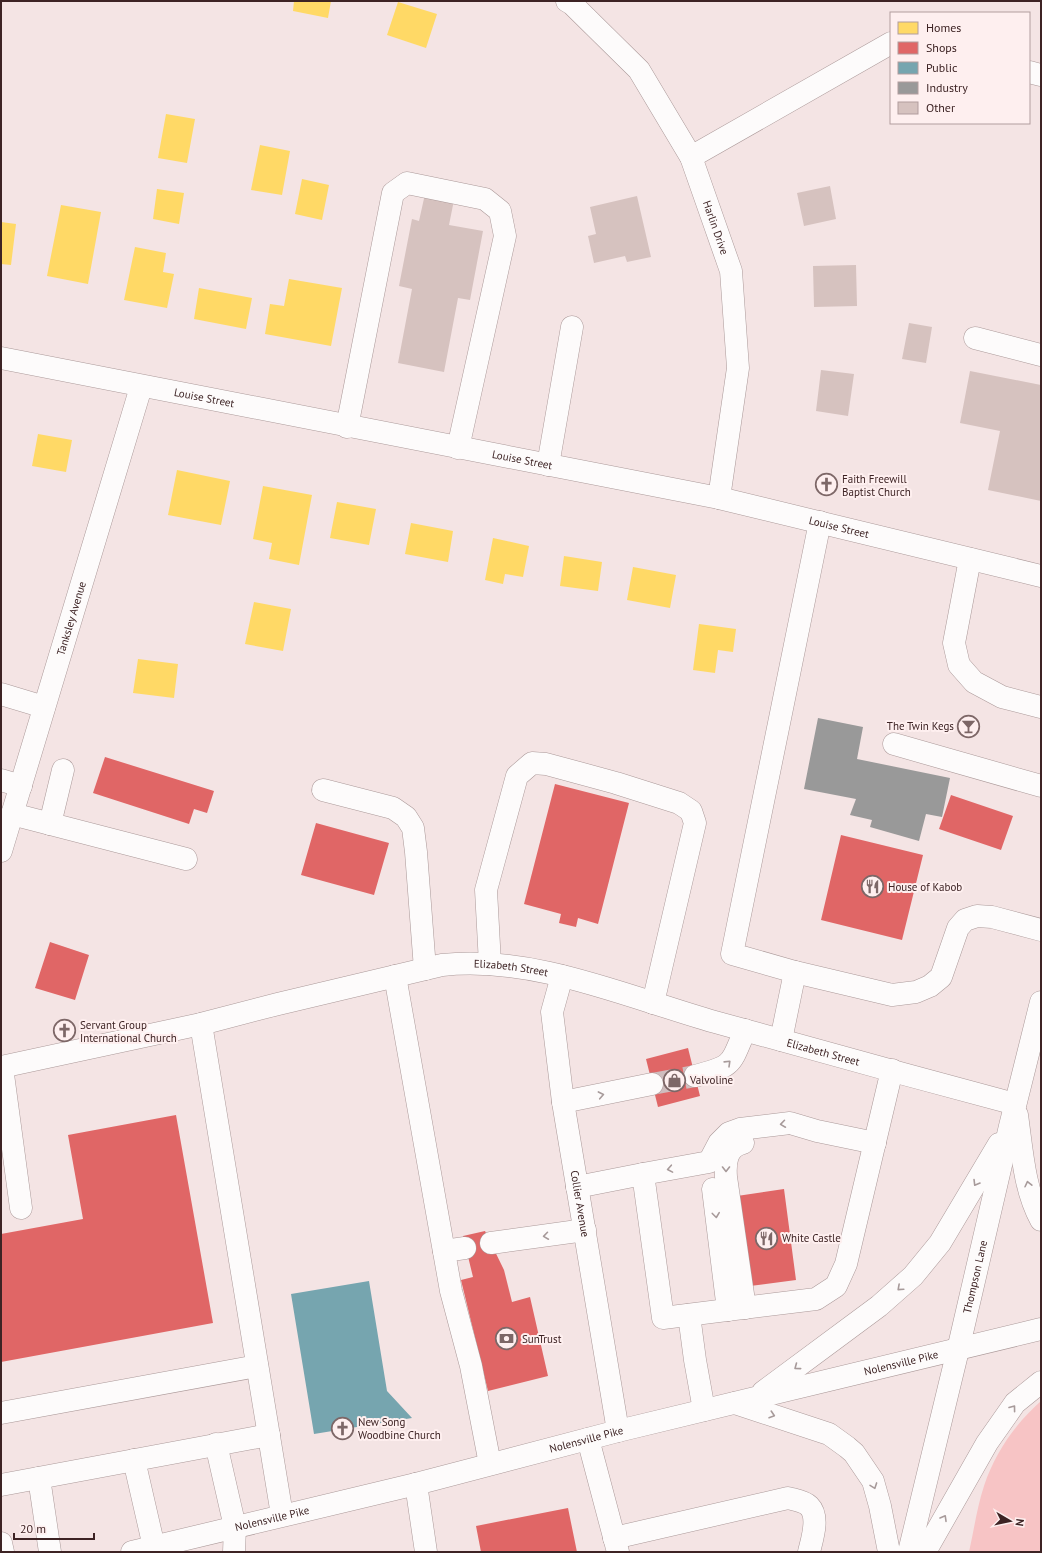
<svg xmlns="http://www.w3.org/2000/svg" width="1042" height="1553" viewBox="0 0 1042 1553" font-family="'PT Sans',sans-serif">
<rect width="100%" height="100%" fill="#f4e4e4"/>
<path fill="#f7c4c5" d="M 1041,1401 L 1041,1552 L 969,1552 C 974,1530 977,1507 984,1486 C 995,1453 1015,1424 1041,1401 Z"/>
<path fill="#ffd966" d="M 294,1 L 331,1 L 328,18 L 293,11 Z
M 398,2 L 437,14 L 426,48 L 387,35 Z
M 166,114 L 195,119 L 187,163 L 158,158 Z
M 260,145 L 290,151 L 282,195 L 251,190 Z
M 302,179 L 329,185 L 322,220 L 295,214 Z
M 157,189 L 184,193 L 179,224 L 153,219 Z
M 61,205 L 101,212 L 88,284 L 47,276 Z
M 1,222 L 16,224 L 11,265 L 1,264 Z
M 135,247 L 166,253 L 163,272 L 174,274 L 167,308 L 124,300 Z
M 289,279 L 342,288 L 331,346 L 265,334 L 270,304 L 284,306 Z
M 199,288 L 252,298 L 246,329 L 194,319 Z
M 38,434 L 72,440 L 66,472 L 32,466 Z
M 177,470 L 230,481 L 221,525 L 168,515 Z
M 263,486 L 312,495 L 299,565 L 269,559 L 272,543 L 253,539 Z
M 337,502 L 376,509 L 369,545 L 330,538 Z
M 411,523 L 453,531 L 448,562 L 405,554 Z
M 493,538 L 529,546 L 523,577 L 505,574 L 503,584 L 485,580 Z
M 564,556 L 602,562 L 598,591 L 560,586 Z
M 633,567 L 676,575 L 670,608 L 627,600 Z
M 254,602 L 291,609 L 283,651 L 245,644 Z
M 699,624 L 736,629 L 733,652 L 718,650 L 715,673 L 693,670 Z
M 138,659 L 178,664 L 174,698 L 133,693 Z"/>
<path fill="#e06666" d="M 105,757 L 214,791 L 207,813 L 194,809 L 189,824 L 93,793 Z
M 555,784 L 629,803 L 598,924 L 578,918 L 576,927 L 559,923 L 561,914 L 524,904 Z
M 951,795 L 1013,816 L 1001,850 L 939,829 Z
M 316,823 L 389,843 L 374,895 L 301,875 Z
M 841,835 L 923,855 L 902,940 L 821,920 Z
M 50,942 L 89,955 L 75,1000 L 35,988 Z
M 688,1048 L 700,1096 L 658,1107 L 646,1059 Z
M 176,1115 L 213,1323 L 1,1362 L 1,1234 L 83,1219 L 68,1135 Z
M 784,1189 L 796,1280 L 750,1286 L 737,1196 Z
M 485,1231 L 504,1270 L 512,1302 L 530,1297 L 548,1376 L 488,1391 L 461,1280 L 473,1277 L 463,1236 Z
M 568,1508 L 577,1552 L 481,1552 L 476,1526 Z"/>
<path fill="#76a5af" d="M 369,1281 L 387,1391 L 412,1418 L 314,1434 L 291,1294 Z"/>
<path fill="#999" d="M 818,718 L 863,727 L 857,759 L 950,778 L 942,817 L 926,814 L 919,841 L 870,827 L 872,820 L 850,815 L 856,799 L 804,789 Z"/>
<path fill="#d6c2bf" d="M 830,186 L 836,219 L 804,226 L 797,193 Z
M 425,194 L 454,200 L 449,225 L 483,231 L 470,300 L 458,298 L 444,372 L 398,363 L 412,289 L 399,286 L 412,219 L 419,221 Z
M 637,196 L 651,257 L 627,262 L 625,256 L 594,263 L 588,236 L 596,234 L 590,207 Z
M 856,265 L 857,306 L 814,307 L 813,266 Z
M 909,323 L 932,327 L 926,363 L 902,359 Z
M 821,370 L 854,374 L 848,416 L 816,411 Z
M 970,371 L 1041,385 L 1041,501 L 988,490 L 1000,431 L 960,423 Z"/>
<g fill="none" stroke-linecap="round" stroke-linejoin="round">
<path stroke="#cfbdbe" stroke-width="22" stroke-dasharray="22 11" stroke-linecap="butt" d="M 652,1084 L 695,1076"/>
<defs>
<g id="minor">
<path id="s1" d="M 567,1 L 572,4 L 639,70 L 691,157 L 731,271 L 738,368 L 719,498"/>
<path d="M 1029,72 L 1041,75"/>
<path d="M 691,157 L 891,43"/>
<path d="M 975,338 L 1041,355"/>
<path id="s2" d="M 1,358 L 719,498 L 1041,576"/>
<path d="M 347,427 L 393,193 L 407,183 L 485,199 L 500,211 L 505,236 L 458,448"/>
<path d="M 548,465 L 572,327"/>
<path d="M 970,559 L 954,643 L 959,665 L 974,682 L 1002,697 L 1041,707"/>
<path d="M 1,694 L 44,707"/>
<path d="M 894,744 L 1041,786"/>
<path d="M 1,780 L 21,786"/>
<path d="M 323,790 L 393,808 L 406,817 L 413,828 L 416,852 L 425,969"/>
<path d="M 12,814 L 186,859"/>
<path d="M 50,824 L 63,770"/>
<path id="s3" d="M 1,851 L 141,387"/>
<path d="M 490,964 L 486,890 L 517,776 L 532,763 L 546,764 L 616,783 L 679,803 L 691,811 L 695,823 L 653,1003"/>
<path d="M 795,972 L 892,995 L 916,992 L 930,986 L 941,977 L 958,928 L 965,920 L 977,916 L 992,917 L 1041,930"/>
<path d="M 395,976 L 451,1291 L 471,1366 L 490,1464"/>
<path id="s4" d="M 562,976 L 552,1012 L 563,1102 L 618,1431"/>
<path d="M 201,1024 L 282,1515"/>
<path d="M 781,1040 L 795,972 L 732,954 L 820,522"/>
<path id="s5" d="M 1,1067 L 201,1024 L 278,1004 L 442,965 C 534,955 627,997 715,1022 C 814,1050 915,1077 1015,1104"/>
<path d="M 2,1067 L 21,1208"/>
<path d="M 695,1076 C 733,1066 730,1066 745,1030"/>
<path d="M 563,1102 L 652,1084"/>
<path d="M 743,1143 C 726,1147 725,1163 726,1177 L 745,1308"/>
<path d="M 643,1174 L 709,1162 L 719,1143 L 729,1133 L 740,1129 L 790,1123 L 817,1131 L 875,1143"/>
<path d="M 577,1187 L 643,1174 L 663,1318 L 816,1299 L 836,1286 L 846,1264 L 892,1070"/>
<path d="M 713,1189 L 728,1310"/>
<path d="M 491,1243 L 585,1230"/>
<path d="M 444,1251 L 465,1248"/>
<path d="M 689,1315 L 695,1360 L 704,1410"/>
<path d="M 1,1413 L 257,1366"/>
<path d="M 588,1439 L 618,1552"/>
<path d="M 216,1444 L 235,1527 L 234,1552"/>
<path d="M 134,1460 L 154,1547"/>
<path d="M 39,1478 L 50,1552"/>
<path d="M 416,1484 L 426,1552"/>
<path d="M 1,1485 L 269,1435"/>
<path d="M 614,1538 L 788,1498 C 795,1500 804,1501 809,1506 C 820,1517 812,1539 809,1552"/>
<path d="M 1,1543 L 3,1552"/>
</g>
<g id="major">
<path d="M 1017,1115 C 1022,1150 1024,1189 1041,1220"/>
<path d="M 763,1392 L 879,1306 L 913,1276 L 940,1243 L 999,1144"/>
<path d="M 735,1403 L 829,1434 L 847,1447 L 854,1453 L 873,1481 L 880,1506 L 889,1552"/>
<path id="s6" d="M 132,1552 L 416,1484 L 618,1431 L 1041,1329"/>
<path id="s7" d="M 909,1552 L 958,1350 L 1010,1126 L 1041,1002"/>
<path d="M 925,1552 L 987,1443 L 1015,1403 L 1041,1382"/>
</g>
</defs>
<use href="#minor" stroke="#ab9999" stroke-width="23"/>
<use href="#major" stroke="#ab9999" stroke-width="23"/>
<use href="#minor" stroke="#fdfbfb" stroke-width="22"/>
<use href="#major" stroke="#fdfbfb" stroke-width="22"/>
</g>
<defs><path id="oneway-chevron" d="M-2-3.5L2.5 0L-2 3.5" fill="none" stroke-width="1.6" stroke-linecap="round" stroke-linejoin="round"/></defs>
<g stroke="#a79a9a">
<use href="#oneway-chevron" transform="translate(728 1063) rotate(-44)"/>
<use href="#oneway-chevron" transform="translate(601 1095) rotate(-11)"/>
<use href="#oneway-chevron" transform="translate(783 1124) rotate(172)"/>
<use href="#oneway-chevron" transform="translate(670 1169) rotate(170)"/>
<use href="#oneway-chevron" transform="translate(726 1169) rotate(90)"/>
<use href="#oneway-chevron" transform="translate(976 1183) rotate(121)"/>
<use href="#oneway-chevron" transform="translate(1028 1184) rotate(-103)"/>
<use href="#oneway-chevron" transform="translate(716 1215) rotate(83)"/>
<use href="#oneway-chevron" transform="translate(546 1236) rotate(172)"/>
<use href="#oneway-chevron" transform="translate(900 1288) rotate(138)"/>
<use href="#oneway-chevron" transform="translate(797 1367) rotate(143)"/>
<use href="#oneway-chevron" transform="translate(1013 1408) rotate(-53)"/>
<use href="#oneway-chevron" transform="translate(772 1415) rotate(18)"/>
<use href="#oneway-chevron" transform="translate(874 1486) rotate(70)"/>
<use href="#oneway-chevron" transform="translate(944 1518) rotate(-60)"/>
</g>
<defs>
<symbol id="church-ring" viewBox="-11 -11 22 22"><circle r="9.5" fill="#feefef" stroke="#7d6767" stroke-width="1.5"/><path d="M-1.2-6h2.4v3.5h3.3v2.4h-3.3V6h-2.4V-.1h-3.3v-2.4h3.3Z" fill="#7d6767"/></symbol>
<symbol id="bar-ring" viewBox="-11 -11 22 22"><circle r="9.5" fill="#feefef" stroke="#7d6767" stroke-width="1.5"/><path d="M-6-5H6L.8 .8V4.5H3.5V6h-7V4.5H-.8V.8Z" fill="#7d6767"/></symbol>
<symbol id="restaurant-ring" viewBox="-11 -11 22 22"><circle r="9.5" fill="#feefef" stroke="#7d6767" stroke-width="1.5"/><path d="M-5-6h1v4h1v-4h1v4h1v-4h1v5L-1.5 .5V6h-2V.5L-5-1ZM5-6V6H3V1.5H1.5Q1.5-4 5-6Z" fill="#7d6767"/></symbol>
<symbol id="shop-ring" viewBox="-11 -11 22 22"><circle r="9.5" fill="#feefef" stroke="#7d6767" stroke-width="1.5"/><path d="M-5-2.5h2.3a2.7 3.5 0 0 1 5.4 0H5L5.5 6h-11ZM-1.5-2.5h3a1.5 2.3 0 0 0-3 0Z" fill="#7d6767"/></symbol>
<symbol id="bank-ring" viewBox="-11 -11 22 22"><circle r="9.5" fill="#feefef" stroke="#7d6767" stroke-width="1.5"/><path d="M-6-4H6V4H-6ZM0-2.3a2.3 2.3 0 1 0 0 4.6a2.3 2.3 0 1 0 0-4.6Z" fill="#7d6767"/></symbol>
</defs>
<g fill-rule="evenodd">
<use href="#church-ring" x="814" y="472" width="25" height="25"/>
<use href="#bar-ring" x="956" y="714" width="25" height="25"/>
<use href="#restaurant-ring" x="860" y="874" width="25" height="25"/>
<use href="#church-ring" x="52" y="1018" width="25" height="25"/>
<use href="#shop-ring" x="662" y="1068" width="25" height="25"/>
<use href="#restaurant-ring" x="754" y="1226" width="25" height="25"/>
<use href="#bank-ring" x="494" y="1326" width="25" height="25"/>
<use href="#church-ring" x="330" y="1416" width="25" height="25"/>
</g>
<g text-anchor="middle" stroke-width="4" stroke-linejoin="round" paint-order="stroke">
<g font-size="11" fill="#3d2324" stroke="#feefef">
<text dy="4" stroke="none"><textPath href="#s1" startOffset="276">Harlin Drive</textPath></text>
<text dy="4" stroke="none"><textPath href="#s2" startOffset="207">Louise Street</textPath></text>
<text dy="4" stroke="none"><textPath href="#s2" startOffset="531">Louise Street</textPath></text>
<text dy="4" stroke="none"><textPath href="#s2" startOffset="855">Louise Street</textPath></text>
<text dy="4" stroke="none"><textPath href="#s3" startOffset="243">Tanksley Avenue</textPath></text>
<text dy="4" stroke="none"><textPath href="#s5" startOffset="522">Elizabeth Street</textPath></text>
<text dy="4" stroke="none"><textPath href="#s5" startOffset="846">Elizabeth Street</textPath></text>
<text dy="4" stroke="none"><textPath href="#s4" startOffset="231">Collier Avenue</textPath></text>
<text dy="4" stroke="none"><textPath href="#s7" startOffset="283">Thompson Lane</textPath></text>
<text dy="4" stroke="none"><textPath href="#s6" startOffset="792">Nolensville Pike</textPath></text>
<text dy="4" stroke="none"><textPath href="#s6" startOffset="468">Nolensville Pike</textPath></text>
<text dy="4" stroke="none"><textPath href="#s6" startOffset="144">Nolensville Pike</textPath></text>
</g>
<g font-size="11" fill="#3d2324" stroke="#feefef" text-anchor="start">
<text x="842" y="483">Faith Freewill<tspan x="842" dy="13">Baptist Church</tspan></text>
<text x="954" y="730" text-anchor="end">The Twin Kegs</text>
<text x="888" y="891">House of Kabob</text>
<text x="80" y="1029">Servant Group<tspan x="80" dy="13">International Church</tspan></text>
<text x="690" y="1084">Valvoline</text>
<text x="782" y="1242">White Castle</text>
<text x="522" y="1343">SunTrust</text>
<text x="358" y="1426">New Song<tspan x="358" dy="13">Woodbine Church</tspan></text>
</g>
</g>
<rect width="1042" height="1553" fill="none" stroke="#3d2324" stroke-width="4"/>
<rect x="890" y="12" width="140" height="112" fill="#feefef" stroke="#b19d9e"/>
<rect x="898" y="22" width="20" height="12" fill="#ffd966" stroke="#b19d9e"/>
<text x="926" y="32" font-size="12" fill="#3d2324">Homes</text>
<rect x="898" y="42" width="20" height="12" fill="#e06666" stroke="#b19d9e"/>
<text x="926" y="52" font-size="12" fill="#3d2324">Shops</text>
<rect x="898" y="62" width="20" height="12" fill="#76a5af" stroke="#b19d9e"/>
<text x="926" y="72" font-size="12" fill="#3d2324">Public</text>
<rect x="898" y="82" width="20" height="12" fill="#999999" stroke="#b19d9e"/>
<text x="926" y="92" font-size="12" fill="#3d2324">Industry</text>
<rect x="898" y="102" width="20" height="12" fill="#d6c2bf" stroke="#b19d9e"/>
<text x="926" y="112" font-size="12" fill="#3d2324">Other</text>
<g transform="translate(1010 1521) rotate(99)" stroke="#feefef" stroke-width="3" paint-order="stroke">
<path d="M0-3L7 15L0 10L-7 15Z" fill="#3d2324"/>
<text y="-6" font-size="11" font-weight="bold" text-anchor="middle" fill="#3d2324">N</text>
</g>
<path d="M14 1533v6h80v-6" fill="none" stroke="#3d2324" stroke-width="2"/>
<text x="20" y="1533" font-size="12" fill="#3d2324" stroke="#feefef" stroke-width="3" paint-order="stroke">20 m</text>
</svg>
